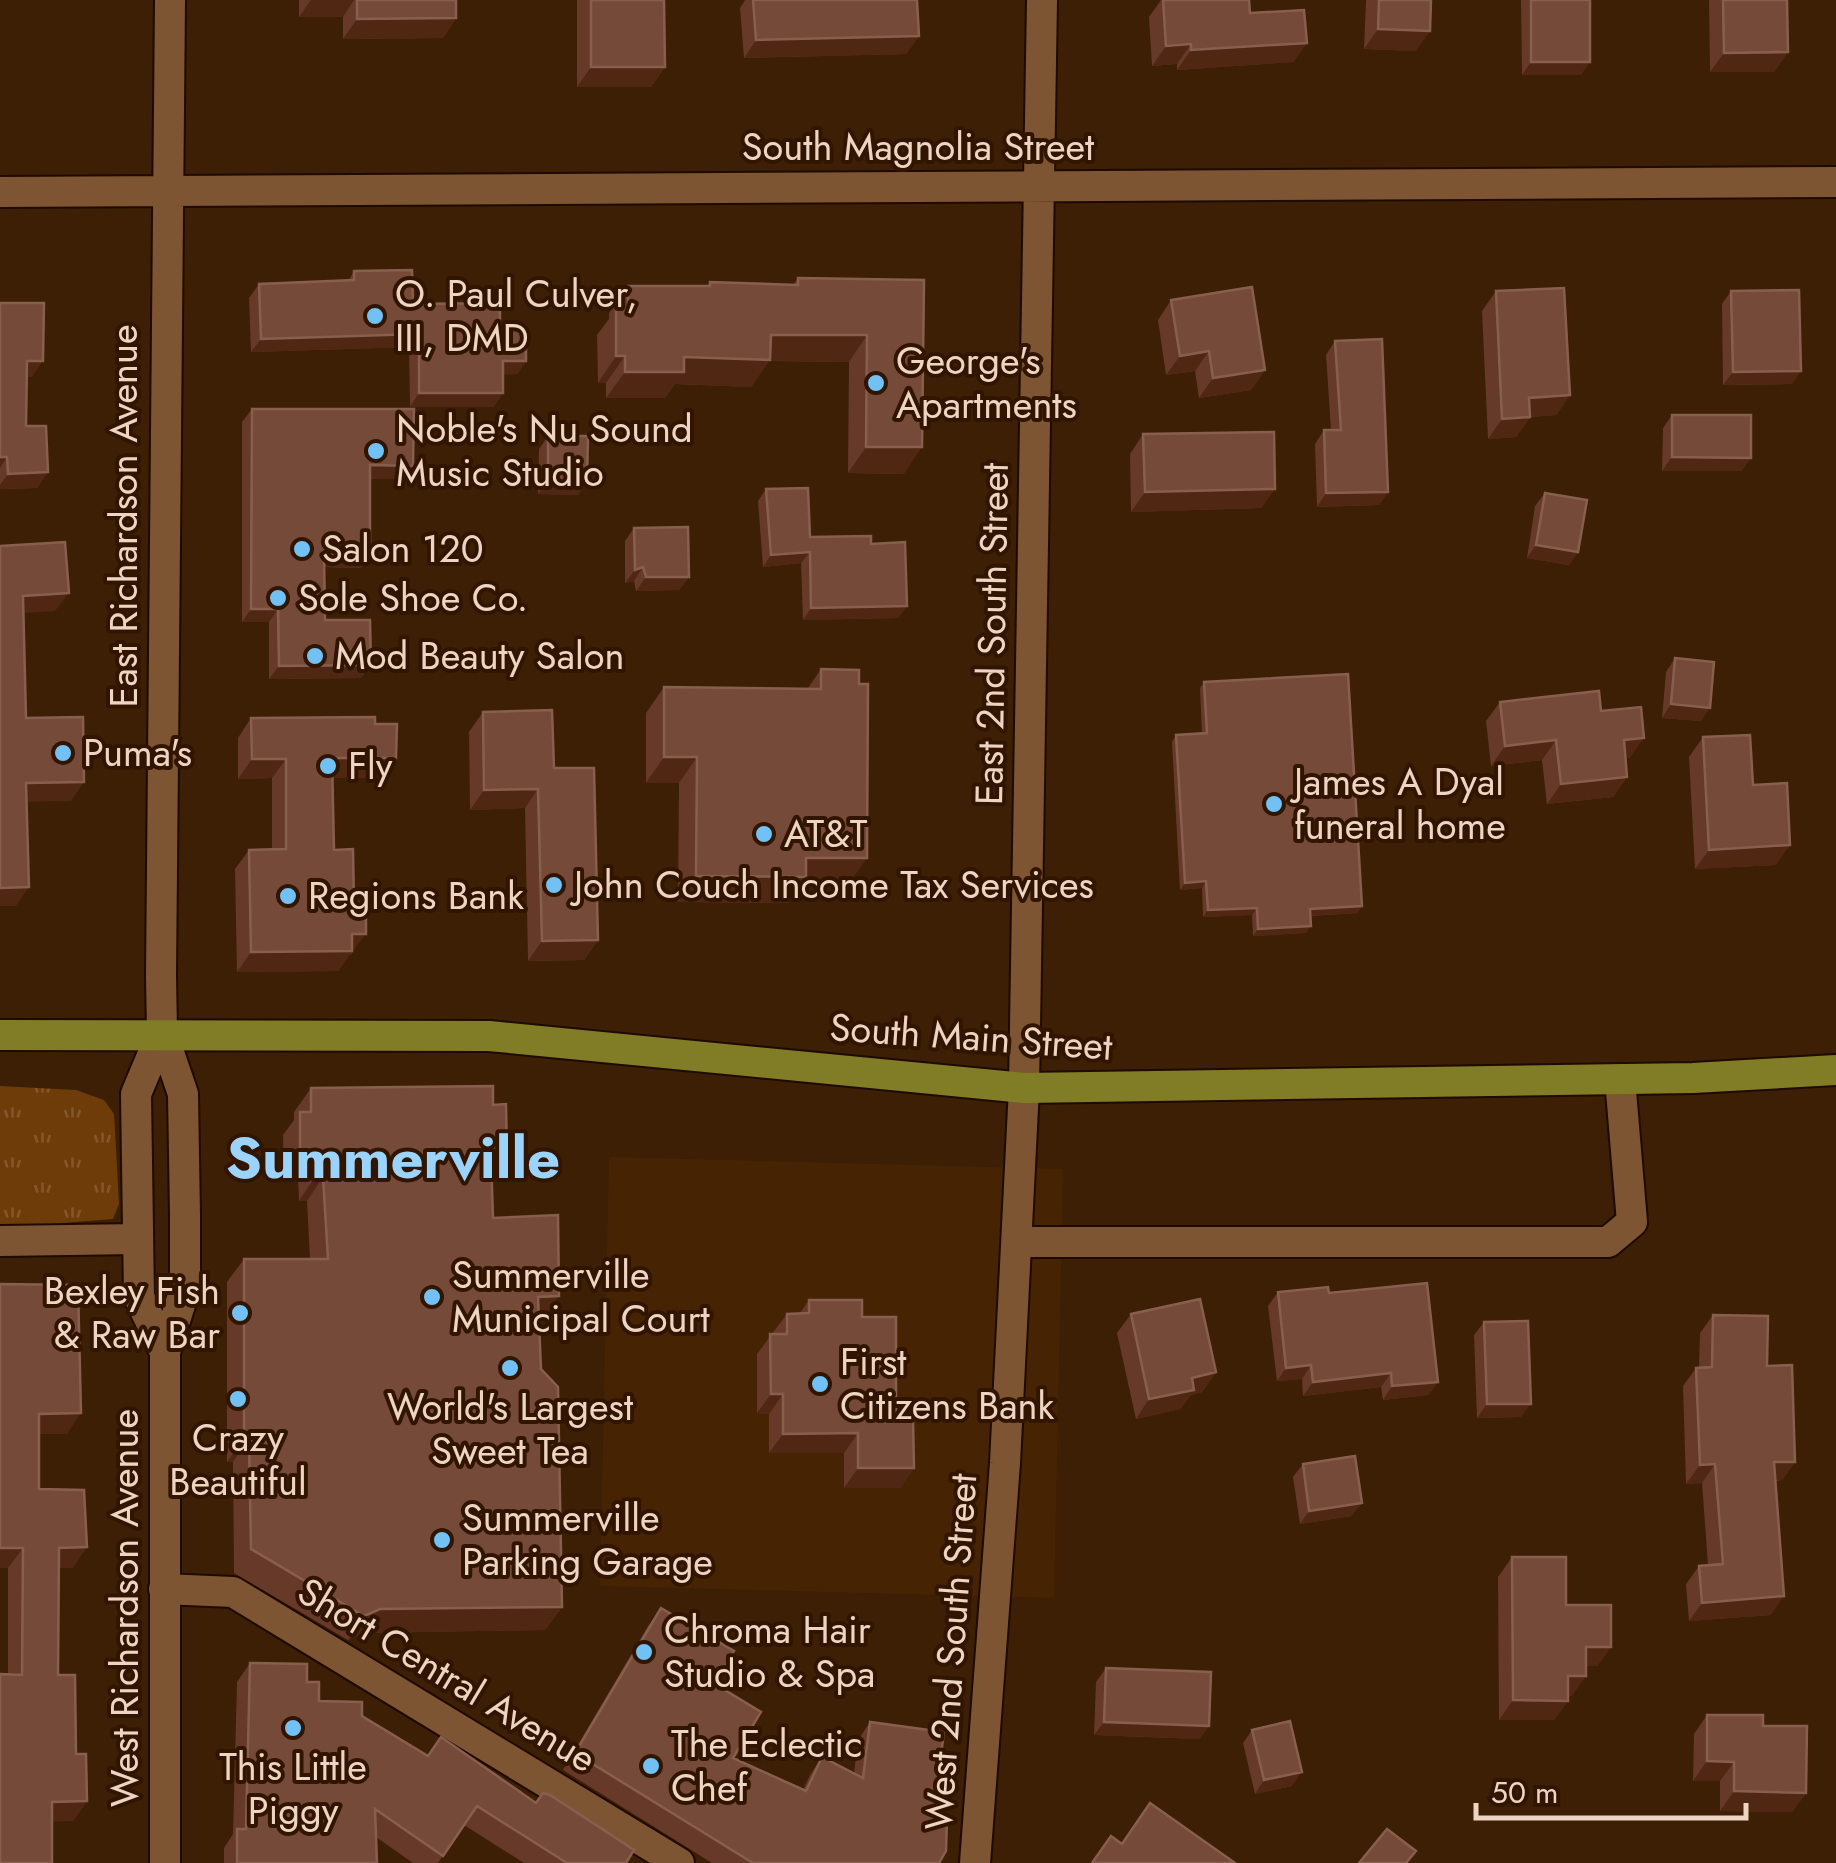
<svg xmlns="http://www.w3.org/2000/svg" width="1836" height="1863" viewBox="0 0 1836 1863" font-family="Jost,sans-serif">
<defs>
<pattern id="park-tufts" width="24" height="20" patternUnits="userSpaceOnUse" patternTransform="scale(2.5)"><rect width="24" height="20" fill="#6e3c09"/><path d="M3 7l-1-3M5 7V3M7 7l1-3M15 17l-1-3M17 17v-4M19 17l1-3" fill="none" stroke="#83572b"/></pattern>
</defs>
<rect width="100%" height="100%" fill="#3c1f04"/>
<path fill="#462403" d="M 609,1157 L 1063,1169 L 1054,1598 L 600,1586 Z"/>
<path fill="url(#park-tufts)" d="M 0,1086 L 76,1090 L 104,1100 L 114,1114 L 119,1204 L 113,1219 L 0,1228 Z"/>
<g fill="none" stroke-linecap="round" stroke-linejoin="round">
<defs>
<path id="minor" d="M 0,192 L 1836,182
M 162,1032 L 136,1094 L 139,1297 L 165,1352
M 0,1241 L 138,1239
M 1017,1242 L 1608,1242 L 1632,1222 L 1620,1079
M 164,1589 L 233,1592 L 679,1863
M 165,1863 L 165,1352 L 185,1289 L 185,1215 L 183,1094 L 162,1032 L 161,976 L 170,0
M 975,1863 L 1005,1463 L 1024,1088 L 1042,0"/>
<path id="major" d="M 0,1035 L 489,1036 L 1024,1088 L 1693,1078 L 1836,1070"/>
</defs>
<use href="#minor" stroke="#1e0a00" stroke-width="34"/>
<use href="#major" stroke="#1e0a00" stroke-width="34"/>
<use href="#minor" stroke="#7e5532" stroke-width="30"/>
<use href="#major" stroke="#807d26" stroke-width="30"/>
</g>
<path fill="#663929" d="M 299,0 L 456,0 L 456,18 L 443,38 L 343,39 L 343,17 L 299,17 Z
M 577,0 L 664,0 L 665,67 L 651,87 L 577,87 Z
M 745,0 L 917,0 L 919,36 L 906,54 L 744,58 L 740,8 Z
M 1161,0 L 1250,13 L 1307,43 L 1293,62 L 1177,70 L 1177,64 L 1152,66 L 1149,17 Z
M 1366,0 L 1431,0 L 1416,51 L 1364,49 Z
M 1521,0 L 1590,0 L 1581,75 L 1522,75 Z
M 1709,0 L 1787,0 L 1788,52 L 1774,72 L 1710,72 Z
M 354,271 L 413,304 L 500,328 L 526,361 L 517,374 L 503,374 L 494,407 L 410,407 L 409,347 L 251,352 L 249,298 L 259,284 L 348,281 Z
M 798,278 L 924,280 L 904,474 L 848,473 L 849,362 L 769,361 L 751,387 L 675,384 L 665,398 L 606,398 L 606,383 L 598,383 L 597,335 L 609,319 L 609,313 L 628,286 L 707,286 L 710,282 L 793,285 Z
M 1496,291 L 1570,395 L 1556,415 L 1530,417 L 1516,437 L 1488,439 L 1482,311 Z
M 1731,291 L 1792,384 L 1723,385 L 1722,304 Z
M 1171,300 L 1265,370 L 1251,390 L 1199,398 L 1195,371 L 1166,375 L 1158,320 Z
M 0,303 L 32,377 L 27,377 L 26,426 L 48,472 L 37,488 L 0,489 Z
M 1335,341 L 1388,492 L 1379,505 L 1317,507 L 1315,444 L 1324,430 L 1331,430 L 1326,355 Z
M 252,409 L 413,466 L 404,479 L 370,479 L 370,554 L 361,568 L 324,567 L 325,620 L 371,665 L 361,678 L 269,679 L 269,622 L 242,622 L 242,422 Z
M 1672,415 L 1742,471 L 1662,471 L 1663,428 Z
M 1143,434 L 1275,489 L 1261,508 L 1131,512 L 1130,454 Z
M 548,436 L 587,482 L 578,495 L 538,494 L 539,449 Z
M 766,489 L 810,537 L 871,544 L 907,606 L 898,618 L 803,620 L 801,563 L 763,567 L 758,501 Z
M 1545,493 L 1578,552 L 1569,565 L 1527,558 L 1535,506 Z
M 634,528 L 689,577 L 679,590 L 636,591 L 634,581 L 625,583 L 625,541 Z
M 1675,658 L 1701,721 L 1662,718 L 1666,672 Z
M 821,669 L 849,884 L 801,884 L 788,903 L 678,902 L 679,783 L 646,783 L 646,713 L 664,687 L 808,688 Z
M 1204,682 L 1362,906 L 1357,913 L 1310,916 L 1306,933 L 1253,936 L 1252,915 L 1203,917 L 1202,888 L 1180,890 L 1172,742 L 1176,735 L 1202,734 L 1200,688 Z
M 1500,702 L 1601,711 L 1630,758 L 1625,758 L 1627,777 L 1613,797 L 1547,804 L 1542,760 L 1491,766 L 1486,721 Z
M 483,712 L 554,768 L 598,940 L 584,960 L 528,961 L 525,808 L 470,810 L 469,732 Z
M 251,718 L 382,778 L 333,778 L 334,850 L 352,954 L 350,954 L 338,971 L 237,972 L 235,869 L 249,850 L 272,849 L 272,778 L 238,779 L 238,738 Z
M 1703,737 L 1753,785 L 1776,865 L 1695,869 L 1689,757 Z
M 311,1088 L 492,1179 L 493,1218 L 543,1320 L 539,1320 L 541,1369 L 562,1607 L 545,1630 L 363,1633 L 348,1640 L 234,1573 L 233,1462 L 227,1462 L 227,1282 L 244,1259 L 310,1259 L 307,1201 L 299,1201 L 298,1177 L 284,1177 L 283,1135 L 294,1120 L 294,1112 Z
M 0,1284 L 67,1434 L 39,1434 L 39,1489 L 73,1568 L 59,1568 L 58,1675 L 87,1801 L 73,1821 L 8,1674 L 8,1568 Z
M 1278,1292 L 1329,1293 L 1438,1382 L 1428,1395 L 1383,1400 L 1381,1387 L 1303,1396 L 1302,1379 L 1277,1381 L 1268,1306 Z
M 809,1300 L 862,1317 L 914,1468 L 900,1488 L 844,1488 L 844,1453 L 769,1453 L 769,1414 L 757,1413 L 757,1354 L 787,1314 L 800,1313 Z
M 1131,1314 L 1216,1372 L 1202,1392 L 1191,1395 L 1180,1409 L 1136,1419 L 1117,1333 Z
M 1713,1315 L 1767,1366 L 1795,1462 L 1782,1480 L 1775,1481 L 1771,1615 L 1689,1621 L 1686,1584 L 1699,1566 L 1708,1565 L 1702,1483 L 1686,1484 L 1683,1386 L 1696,1368 L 1699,1367 L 1700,1333 Z
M 1484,1322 L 1521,1417 L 1477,1418 L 1474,1335 Z
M 1303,1464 L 1352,1516 L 1300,1524 L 1293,1477 Z
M 1512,1557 L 1611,1647 L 1597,1666 L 1586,1666 L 1572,1696 L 1568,1696 L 1568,1701 L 1554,1720 L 1499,1720 L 1498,1577 Z
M 661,1608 L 715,1684 L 733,1758 L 803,1790 L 810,1775 L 822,1757 L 854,1773 L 858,1740 L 870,1722 L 934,1809 L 939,1863 L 712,1863 L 563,1770 L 648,1626 Z
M 250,1663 L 307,1682 L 319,1701 L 362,1716 L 428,1756 L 536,1803 L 626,1863 L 524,1863 L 464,1825 L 438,1863 L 413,1863 L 376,1837 L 377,1863 L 224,1863 L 224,1848 L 233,1834 L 237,1682 Z
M 1106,1668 L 1209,1726 L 1199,1739 L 1094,1735 L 1096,1682 Z
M 1707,1715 L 1763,1726 L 1806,1793 L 1792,1812 L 1720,1811 L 1720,1781 L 1693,1781 L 1694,1734 Z
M 1252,1730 L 1292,1786 L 1255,1794 L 1243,1743 Z"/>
<path fill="#4f2713" d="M 311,0 L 354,0 L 343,17 L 299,17 Z
M 456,18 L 443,38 L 343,39 L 357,19 Z
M 1378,29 L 1430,31 L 1416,51 L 1364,49 Z
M 919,36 L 906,54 L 744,58 L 756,40 Z
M 1307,43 L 1293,62 L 1177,70 L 1191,50 Z
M 1191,44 L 1177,64 L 1152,66 L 1166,46 Z
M 1788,52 L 1774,72 L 1710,72 L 1724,53 Z
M 1531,62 L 1590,62 L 1581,75 L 1522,75 Z
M 591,67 L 665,67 L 651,87 L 577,87 Z
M 419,334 L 409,347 L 251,352 L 261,339 Z
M 771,335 L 867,335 L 849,362 L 769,361 L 751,387 L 675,384 L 665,398 L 606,398 L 625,372 Z
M 1209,351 L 1195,371 L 1166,375 L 1180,356 Z
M 616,356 L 625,356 L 606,383 L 598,383 Z
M 27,361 L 43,361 L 32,377 L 16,377 Z
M 503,361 L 526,361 L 517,374 L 494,375 Z
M 1265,370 L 1251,390 L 1199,398 L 1213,378 Z
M 1801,371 L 1792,384 L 1723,385 L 1733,372 Z
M 419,393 L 503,393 L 494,407 L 410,407 Z
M 1570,395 L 1556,415 L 1515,418 L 1529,398 Z
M 1530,417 L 1516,437 L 1488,439 L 1502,419 Z
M 866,447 L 922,447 L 904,474 L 848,473 Z
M 0,457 L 7,457 L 0,468 Z
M 1672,457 L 1751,458 L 1742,471 L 1662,471 Z
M 370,465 L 413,466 L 404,479 L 361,479 Z
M 48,472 L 37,488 L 0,489 L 0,485 L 8,474 Z
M 548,481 L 587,482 L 578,495 L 538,494 Z
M 1275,489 L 1261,508 L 1131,512 L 1145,492 Z
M 1388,492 L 1379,505 L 1317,507 L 1326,493 Z
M 1536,545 L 1578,552 L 1569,565 L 1527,558 Z
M 810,552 L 801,563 L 763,567 L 771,555 Z
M 324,554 L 370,554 L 361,568 L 315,567 Z
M 643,567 L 634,581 L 625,583 L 635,570 Z
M 646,577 L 689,577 L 679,590 L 636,591 Z
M 69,593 L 55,611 L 10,614 L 23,596 Z
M 907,606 L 898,618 L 803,620 L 811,608 Z
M 251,609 L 278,609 L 269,622 L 242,622 Z
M 371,665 L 361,678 L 269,679 L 279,666 Z
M 1671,704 L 1710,708 L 1701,721 L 1662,718 Z
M 1644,738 L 1630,758 L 1610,759 L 1624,740 Z
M 1556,740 L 1542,760 L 1491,766 L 1505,746 Z
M 664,757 L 697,757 L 679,783 L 646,783 Z
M 332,758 L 396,758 L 382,778 L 318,778 Z
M 252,759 L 286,759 L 272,778 L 238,779 Z
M 1627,777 L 1613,797 L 1547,804 L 1561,784 Z
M 84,782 L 71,801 L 13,802 L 26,783 Z
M 538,789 L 525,808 L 470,810 L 484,790 Z
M 1790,845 L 1776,865 L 1695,869 L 1709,850 Z
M 806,858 L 867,858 L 849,884 L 801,884 L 788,903 L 678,902 L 696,876 Z
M 1206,881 L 1202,888 L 1180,890 L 1185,883 Z
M 29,887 L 16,906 L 0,906 L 0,888 Z
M 1362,906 L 1357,913 L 1305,916 L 1310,909 Z
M 1257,908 L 1252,915 L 1203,917 L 1208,910 Z
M 1311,926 L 1306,933 L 1253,936 L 1258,929 Z
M 352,934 L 366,934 L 338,971 L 237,972 L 251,952 Z
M 598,940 L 584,960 L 528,961 L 542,941 Z
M 300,1154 L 315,1154 L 298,1177 L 284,1177 Z
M 491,1157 L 507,1157 L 490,1181 Z
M 315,1177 L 323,1177 L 307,1201 L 299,1201 Z
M 559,1296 L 543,1320 L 522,1321 L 538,1297 Z
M 1311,1365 L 1302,1379 L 1277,1381 L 1286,1368 Z
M 1216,1372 L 1202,1392 L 1191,1395 L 1180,1409 L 1136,1419 L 1149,1399 L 1192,1378 Z
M 1391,1373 L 1381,1387 L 1303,1396 L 1313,1382 Z
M 1438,1382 L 1428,1395 L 1383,1400 L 1392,1386 Z
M 771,1394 L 783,1394 L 769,1414 L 757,1413 Z
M 1487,1404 L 1531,1404 L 1521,1417 L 1477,1418 Z
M 81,1413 L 67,1434 L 24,1434 L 39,1414 Z
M 858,1433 L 844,1453 L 769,1453 L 783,1434 Z
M 244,1438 L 249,1438 L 233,1462 L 227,1462 Z
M 1774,1462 L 1795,1462 L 1782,1480 L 1761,1481 Z
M 1715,1464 L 1702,1483 L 1686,1484 L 1700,1465 Z
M 858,1468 L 914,1468 L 900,1488 L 844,1488 Z
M 1362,1503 L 1352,1516 L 1300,1524 L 1309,1511 Z
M 87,1547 L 73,1568 L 45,1568 L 59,1548 Z
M 0,1548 L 23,1548 L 8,1568 L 0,1568 Z
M 1784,1596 L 1771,1615 L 1689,1621 L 1702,1603 Z
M 562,1607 L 545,1630 L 363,1633 L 348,1640 L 364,1616 L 380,1609 Z
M 1586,1647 L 1611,1647 L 1597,1666 L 1572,1666 Z
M 1568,1676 L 1586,1676 L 1572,1696 L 1554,1696 Z
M 1513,1700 L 1568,1701 L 1554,1720 L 1499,1720 Z
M 1104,1722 L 1209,1726 L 1199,1739 L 1094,1735 Z
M 1707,1761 L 1734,1762 L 1720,1781 L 1693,1781 Z
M 1302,1772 L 1292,1786 L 1255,1794 L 1264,1780 Z
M 1734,1791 L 1806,1793 L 1792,1812 L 1720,1811 Z
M 87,1801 L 73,1821 L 38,1822 L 52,1802 Z"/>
<path fill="#754a39" stroke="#885f4f" stroke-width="2.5" d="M 357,0 L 456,0 L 456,18 L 357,19 Z
M 591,0 L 664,0 L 665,67 L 591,67 Z
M 753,0 L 917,0 L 919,36 L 756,40 Z
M 1163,0 L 1249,0 L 1250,13 L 1304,10 L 1307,43 L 1191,50 L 1191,44 L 1166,46 Z
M 1379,0 L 1431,0 L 1430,31 L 1378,29 Z
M 1531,0 L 1590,0 L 1590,62 L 1531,62 Z
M 1723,0 L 1787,0 L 1788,52 L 1724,53 Z
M 412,270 L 413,304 L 500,303 L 500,328 L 526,328 L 526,361 L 503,361 L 503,393 L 419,393 L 419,334 L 261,339 L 259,284 L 354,280 L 354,271 Z
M 798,278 L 924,280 L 922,447 L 866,447 L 867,335 L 771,335 L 770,360 L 684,357 L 684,372 L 625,372 L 625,356 L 616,356 L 616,308 L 628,309 L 628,286 L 710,286 L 710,282 L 798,285 Z
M 1252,287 L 1265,370 L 1213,378 L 1209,351 L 1180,356 L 1171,300 Z
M 1564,288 L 1570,395 L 1529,398 L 1530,417 L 1502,419 L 1496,291 Z
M 1799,290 L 1801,371 L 1733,372 L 1731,291 Z
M 0,303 L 44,303 L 43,361 L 27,361 L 26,426 L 46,426 L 48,472 L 8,474 L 7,457 L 0,457 Z
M 1382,339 L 1388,492 L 1326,493 L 1324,430 L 1341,430 L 1335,341 Z
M 252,409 L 414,409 L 413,466 L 370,465 L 370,554 L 324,554 L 325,620 L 370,620 L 371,665 L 279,666 L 278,609 L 251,609 Z
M 1672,415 L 1751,415 L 1751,458 L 1672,457 Z
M 1274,432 L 1275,489 L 1145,492 L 1143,434 Z
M 548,436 L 588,436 L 587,482 L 548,481 Z
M 808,488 L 810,537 L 871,536 L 871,544 L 905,542 L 907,606 L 811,608 L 810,552 L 771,555 L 766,489 Z
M 1545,493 L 1587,500 L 1578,552 L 1536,545 Z
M 688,527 L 689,577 L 646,577 L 643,567 L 635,570 L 634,528 Z
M 65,542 L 69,593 L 23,596 L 26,718 L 83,717 L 84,782 L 26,783 L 29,887 L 0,888 L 0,546 Z
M 1675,658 L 1714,662 L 1710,708 L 1671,704 Z
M 821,669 L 859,670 L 859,684 L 868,684 L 867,858 L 806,858 L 806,877 L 696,876 L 697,757 L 664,757 L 664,687 L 821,689 Z
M 1348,674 L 1362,906 L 1310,909 L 1311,926 L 1258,929 L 1257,908 L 1208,910 L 1206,881 L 1185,883 L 1176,735 L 1207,733 L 1204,682 Z
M 1599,691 L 1601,711 L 1641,707 L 1644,738 L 1624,740 L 1627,777 L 1561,784 L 1556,740 L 1505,746 L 1500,702 Z
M 552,710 L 554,768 L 594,768 L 598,940 L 542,941 L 538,789 L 484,790 L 483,712 Z
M 375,717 L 375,724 L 397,724 L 396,758 L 332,758 L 334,850 L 353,849 L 354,903 L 366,903 L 366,934 L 352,934 L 352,951 L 251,952 L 249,850 L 286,849 L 286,759 L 252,759 L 251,718 Z
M 1750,735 L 1753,785 L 1787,783 L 1790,845 L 1709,850 L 1703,737 Z
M 493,1086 L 493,1105 L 506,1104 L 507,1157 L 491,1157 L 493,1218 L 558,1215 L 559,1296 L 538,1297 L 541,1369 L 558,1387 L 562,1607 L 380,1609 L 364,1616 L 251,1549 L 249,1438 L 244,1438 L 244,1259 L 328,1259 L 323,1177 L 315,1177 L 315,1154 L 300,1154 L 300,1112 L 311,1112 L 311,1088 Z
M 1427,1283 L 1438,1382 L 1392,1386 L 1391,1373 L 1313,1382 L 1311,1365 L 1286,1368 L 1278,1292 L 1328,1287 L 1329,1293 Z
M 0,1284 L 78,1285 L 81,1413 L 39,1414 L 39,1489 L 84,1490 L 87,1547 L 59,1548 L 58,1675 L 75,1675 L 76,1754 L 86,1754 L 87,1801 L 52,1802 L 52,1863 L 0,1863 L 0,1674 L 22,1675 L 23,1548 L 0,1548 Z
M 1200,1299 L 1216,1372 L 1192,1378 L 1194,1390 L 1149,1399 L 1131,1314 Z
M 809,1300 L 862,1300 L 862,1317 L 896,1317 L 896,1419 L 913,1419 L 914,1468 L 858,1468 L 858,1433 L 783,1434 L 783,1394 L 771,1394 L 770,1334 L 787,1334 L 787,1314 L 809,1313 Z
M 1713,1315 L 1768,1316 L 1767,1366 L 1792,1365 L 1795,1462 L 1774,1462 L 1784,1596 L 1702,1603 L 1699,1566 L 1723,1564 L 1715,1464 L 1700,1465 L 1696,1368 L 1712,1367 Z
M 1528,1321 L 1531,1404 L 1487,1404 L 1484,1322 Z
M 1355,1456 L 1362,1503 L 1309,1511 L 1303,1464 Z
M 1512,1557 L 1566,1557 L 1566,1605 L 1611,1605 L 1611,1647 L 1586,1647 L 1586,1676 L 1568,1676 L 1568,1701 L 1513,1700 Z
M 661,1608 L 734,1651 L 715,1684 L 761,1712 L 733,1758 L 806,1791 L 822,1757 L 863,1778 L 870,1722 L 944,1732 L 934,1809 L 947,1816 L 946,1851 L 939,1863 L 753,1863 L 575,1753 Z
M 250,1663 L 307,1664 L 307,1682 L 319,1682 L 319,1701 L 362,1702 L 362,1716 L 428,1756 L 441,1737 L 536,1803 L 543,1793 L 550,1795 L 634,1850 L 626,1863 L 567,1863 L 477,1806 L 443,1856 L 375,1809 L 377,1863 L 237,1863 L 237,1829 L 246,1829 Z
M 1106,1668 L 1211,1672 L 1209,1726 L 1104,1722 Z
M 1707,1715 L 1763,1715 L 1763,1726 L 1807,1726 L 1806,1793 L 1734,1791 L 1734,1762 L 1707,1761 Z
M 1290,1721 L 1302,1772 L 1264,1780 L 1252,1730 Z
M 1150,1803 L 1235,1863 L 1092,1863 L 1111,1836 L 1122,1844 Z
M 1387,1829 L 1416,1851 L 1406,1863 L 1359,1863 Z"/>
<g fill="#72c1f5" stroke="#311500" stroke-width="4">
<circle cx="375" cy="316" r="10"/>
<circle cx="876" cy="383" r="10"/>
<circle cx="376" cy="451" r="10"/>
<circle cx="302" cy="549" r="10"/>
<circle cx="278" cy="598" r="10"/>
<circle cx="315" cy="656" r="10"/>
<circle cx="63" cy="753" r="10"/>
<circle cx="328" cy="766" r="10"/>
<circle cx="1274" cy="804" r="10"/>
<circle cx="764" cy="834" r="10"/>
<circle cx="554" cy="885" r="10"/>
<circle cx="288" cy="896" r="10"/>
<circle cx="432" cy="1297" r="10"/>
<circle cx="240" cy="1313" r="10"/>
<circle cx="510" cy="1368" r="10"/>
<circle cx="820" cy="1384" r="10"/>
<circle cx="238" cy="1399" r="10"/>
<circle cx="442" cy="1540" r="10"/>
<circle cx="644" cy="1652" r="10"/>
<circle cx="293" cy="1728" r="10"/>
<circle cx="651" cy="1766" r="10"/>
</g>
<g text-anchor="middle" stroke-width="8" stroke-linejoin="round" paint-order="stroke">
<g font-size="38" fill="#eed5c3" stroke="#311500">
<text x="918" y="160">South Magnolia Street</text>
<text transform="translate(124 516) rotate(-90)" y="13">East Richardson Avenue</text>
<text transform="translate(992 634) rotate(-89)" y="13">East 2nd South Street</text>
<text transform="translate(971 1037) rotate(4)" y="13">South Main Street</text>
<text transform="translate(125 1608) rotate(-90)" y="13">West Richardson Avenue</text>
<text transform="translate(951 1652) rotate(-86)" y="13">West 2nd South Street</text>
<text transform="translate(447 1675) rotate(31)" y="13">Short Central Avenue</text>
</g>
<g font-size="38" fill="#eed5c3" stroke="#311500" text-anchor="start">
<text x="395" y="307">O. Paul Culver,<tspan x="395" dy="44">III, DMD</tspan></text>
<text x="896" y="374">George's<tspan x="896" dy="44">Apartments</tspan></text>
<text x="396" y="442">Noble's Nu Sound<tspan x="396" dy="44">Music Studio</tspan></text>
<text x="322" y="562">Salon 120</text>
<text x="298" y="611">Sole Shoe Co.</text>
<text x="335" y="669">Mod Beauty Salon</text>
<text x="83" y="766">Puma's</text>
<text x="348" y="779">Fly</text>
<text x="1294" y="795">James A Dyal<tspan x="1294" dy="44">funeral home</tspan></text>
<text x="784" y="847">AT&amp;T</text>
<text x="574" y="898">John Couch Income Tax Services</text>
<text x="308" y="909">Regions Bank</text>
<text x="452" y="1288">Summerville<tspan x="452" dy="44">Municipal Court</tspan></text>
<text x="220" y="1304" text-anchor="end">Bexley Fish<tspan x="220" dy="44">&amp; Raw Bar</tspan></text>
<text x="840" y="1375">First<tspan x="840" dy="44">Citizens Bank</tspan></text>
<text x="510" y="1420" text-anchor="middle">World's Largest<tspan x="510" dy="44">Sweet Tea</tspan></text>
<text x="238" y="1451" text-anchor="middle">Crazy<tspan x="238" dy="44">Beautiful</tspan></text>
<text x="462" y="1531">Summerville<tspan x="462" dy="44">Parking Garage</tspan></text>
<text x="664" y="1643">Chroma Hair<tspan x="664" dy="44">Studio &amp; Spa</tspan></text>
<text x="671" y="1757">The Eclectic<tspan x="671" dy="44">Chef</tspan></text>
<text x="293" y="1780" text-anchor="middle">This Little<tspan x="293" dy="44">Piggy</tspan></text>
</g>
<g font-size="58" font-weight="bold" fill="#9bd3fb" stroke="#311500">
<text x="393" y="1178">Summerville</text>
</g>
</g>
<path d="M1476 1803v15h270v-15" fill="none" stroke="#eed5c3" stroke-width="5"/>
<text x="1491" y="1803" font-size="30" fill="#eed5c3" stroke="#311500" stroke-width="8" paint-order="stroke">50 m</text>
</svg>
